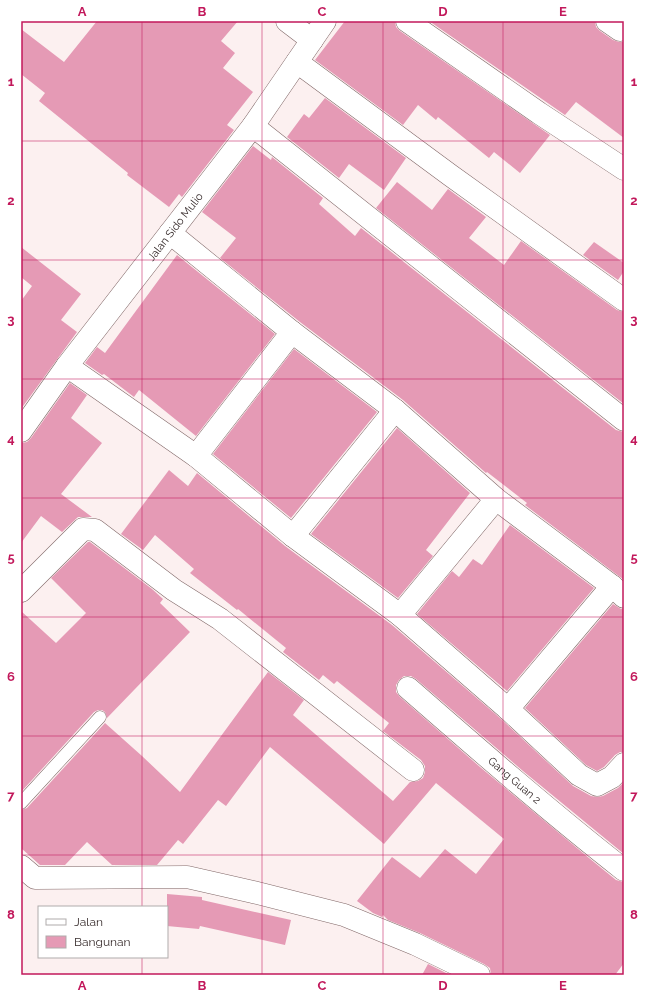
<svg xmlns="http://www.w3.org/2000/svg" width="645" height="996" viewBox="0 0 645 996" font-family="Raleway,sans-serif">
<rect width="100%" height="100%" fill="#fcf0f0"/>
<path fill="#e59ab5" d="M 97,21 L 238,21 L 221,41 L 235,53 L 223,68 L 253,92 L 227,125 L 234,130 L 182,197 L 179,194 L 169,207 L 127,175 L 128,173 L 39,101 L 45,93 L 21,74 L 21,29 L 64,62 Z
M 345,21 L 395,21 L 396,27 L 400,31 L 550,135 L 520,173 L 494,152 L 489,158 L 438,117 L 436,120 L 418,105 L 403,125 L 315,60 Z
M 429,21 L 595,21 L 596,27 L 600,31 L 613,40 L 619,42 L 624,42 L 624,138 L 576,102 L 565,115 Z
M 325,98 L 406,158 L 384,190 L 349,164 L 339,178 L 287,137 L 304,114 L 309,118 Z
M 253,146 L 271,160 L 272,157 L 323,198 L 319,204 L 355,236 L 361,228 L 616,430 L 624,432 L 624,580 L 525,505 L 527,503 L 487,472 L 486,473 L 403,400 L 300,322 L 220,258 L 236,238 L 202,212 Z
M 397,182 L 432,210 L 448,189 L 486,217 L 469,238 L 504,265 L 521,241 L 617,310 L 624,312 L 624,404 L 376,208 Z
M 594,242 L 624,263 L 624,271 L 618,280 L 583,255 Z
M 21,247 L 81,294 L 61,320 L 77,332 L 21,409 L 21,301 L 32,286 L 21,277 Z
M 177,255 L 275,334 L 196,436 L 139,390 L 134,397 L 104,374 L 102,375 L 85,363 L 97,347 L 105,353 Z
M 294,349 L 377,412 L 291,518 L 213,454 Z
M 70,383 L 87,395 L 71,418 L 102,443 L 61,494 L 92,517 L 78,517 L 62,532 L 41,516 L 21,543 L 21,443 L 27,442 L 31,438 Z
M 397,428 L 470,493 L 426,550 L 433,556 L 398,598 L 311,534 Z
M 169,470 L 188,486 L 197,473 L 285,546 L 392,625 L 500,718 L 573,786 L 591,796 L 597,797 L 603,796 L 618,788 L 624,782 L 624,854 L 523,771 L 416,679 L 411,676 L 404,676 L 399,680 L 396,685 L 396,692 L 400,697 L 480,767 L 589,858 L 616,880 L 624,882 L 624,963 L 615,975 L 491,975 L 490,968 L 484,964 L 420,933 L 388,920 L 383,915 L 382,917 L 373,913 L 357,901 L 392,857 L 420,878 L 445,849 L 476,874 L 504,839 L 436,783 L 384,844 L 270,747 L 226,806 L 218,800 L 183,844 L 178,840 L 157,865 L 112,865 L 87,842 L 65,865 L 40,865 L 21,848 L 21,810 L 27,808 L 105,723 L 142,756 L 180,792 L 268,672 L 304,700 L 293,715 L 393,801 L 410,782 L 418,781 L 423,778 L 425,772 L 425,766 L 421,760 L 383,731 L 389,723 L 337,681 L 334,684 L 323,675 L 319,680 L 283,652 L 286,648 L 238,609 L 237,610 L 190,573 L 194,569 L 155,535 L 143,550 L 121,534 Z
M 510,525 L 594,588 L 507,691 L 417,614 L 452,571 L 459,577 L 473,559 L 482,565 Z
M 88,542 L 90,542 L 152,589 L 163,599 L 160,603 L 190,632 L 107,718 L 105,712 L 102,710 L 98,710 L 94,712 L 21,792 L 21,611 L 56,643 L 86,613 L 51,578 Z
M 613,604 L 621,609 L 624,609 L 624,752 L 620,752 L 615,755 L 604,767 L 597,771 L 586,765 L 525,708 Z
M 167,894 L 202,897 L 202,900 L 291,920 L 285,945 L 200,926 L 199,929 L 167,926 Z
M 428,964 L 450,975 L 422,975 Z"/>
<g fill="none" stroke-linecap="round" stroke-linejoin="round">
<defs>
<path id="lane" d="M 21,803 L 100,717"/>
<g id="street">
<path d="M 287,21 L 312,40"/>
<path d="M 407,21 L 539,113 L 624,169"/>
<path d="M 607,21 L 620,30"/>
<path d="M 297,62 L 450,175 L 624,300"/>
<path d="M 253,126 L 624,420"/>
<path d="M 170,233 L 292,332 L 395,410 L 496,499 L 612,586 L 624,597"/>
<path d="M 67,366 L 196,456 L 293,536 L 400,615 L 508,709 L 579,775 L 597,785 L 612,777 L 624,764"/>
<path id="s1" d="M 21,431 L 67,366 L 253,126 L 325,21"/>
<path d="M 196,456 L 292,332"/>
<path d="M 293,536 L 395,410"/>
<path d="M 21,591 L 83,529 L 95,530 L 174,590 L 220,619 L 413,770"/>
<path d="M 400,615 L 496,499"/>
<path id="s2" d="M 408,688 C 479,750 550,812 624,870"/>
<path d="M 508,709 L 612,586"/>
<path d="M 21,866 L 35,878 L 187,877 L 253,892 L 344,915 L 415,944 L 479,975"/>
</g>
</defs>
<use href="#lane" stroke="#816868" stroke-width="13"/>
<use href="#street" stroke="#816868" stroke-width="23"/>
<use href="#lane" stroke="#fff" stroke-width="12"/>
<use href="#street" stroke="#fff" stroke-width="22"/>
</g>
<path fill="none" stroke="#c2185b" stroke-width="1" stroke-opacity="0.55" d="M 142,21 L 142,907M 262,21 L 262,975M 383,21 L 383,975M 503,21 L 503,975M 21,141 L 624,141M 21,260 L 624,260M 21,379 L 624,379M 21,498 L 624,498M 21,617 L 624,617M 21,736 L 624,736M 21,855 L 624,855M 142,957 L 142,975"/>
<g text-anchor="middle" stroke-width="3.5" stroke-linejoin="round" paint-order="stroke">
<g font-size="11" fill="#372c2c" stroke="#fff">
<text dy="4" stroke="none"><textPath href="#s1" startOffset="256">Jalan Sido Mulio</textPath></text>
<text dy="4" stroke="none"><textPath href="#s2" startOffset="141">Gang Guan 2</textPath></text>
</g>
</g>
<rect width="645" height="996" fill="none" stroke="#ffffff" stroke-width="44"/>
<rect x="38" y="906" width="130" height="52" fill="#ffffff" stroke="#afabab"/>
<rect x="46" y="919" width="20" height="6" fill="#ffffff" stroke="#afabab"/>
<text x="74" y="926" font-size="12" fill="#372c2c">Jalan</text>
<rect x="46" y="936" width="20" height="12" fill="#e59ab5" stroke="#afabab"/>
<text x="74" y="946" font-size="12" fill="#372c2c">Bangunan</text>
<rect x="22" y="22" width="601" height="952" fill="none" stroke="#c2185b" stroke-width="1.5"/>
<g font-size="13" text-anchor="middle" font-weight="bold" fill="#c2185b">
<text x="82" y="16">A</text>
<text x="202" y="16">B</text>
<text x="322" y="16">C</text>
<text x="443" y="16">D</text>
<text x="563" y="16">E</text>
<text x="11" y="86">1</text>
<text x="634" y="86">1</text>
<text x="11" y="205">2</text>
<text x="634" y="205">2</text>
<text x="11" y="324">3</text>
<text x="634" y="324">3</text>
<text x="11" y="443">4</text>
<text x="634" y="443">4</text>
<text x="11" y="562">5</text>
<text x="634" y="562">5</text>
<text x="11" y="681">6</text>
<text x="634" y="681">6</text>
<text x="11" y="800">7</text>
<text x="634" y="800">7</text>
<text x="11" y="919">8</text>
<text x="634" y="919">8</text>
<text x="82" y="990">A</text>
<text x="202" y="990">B</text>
<text x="322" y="990">C</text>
<text x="443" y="990">D</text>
<text x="563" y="990">E</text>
</g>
</svg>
